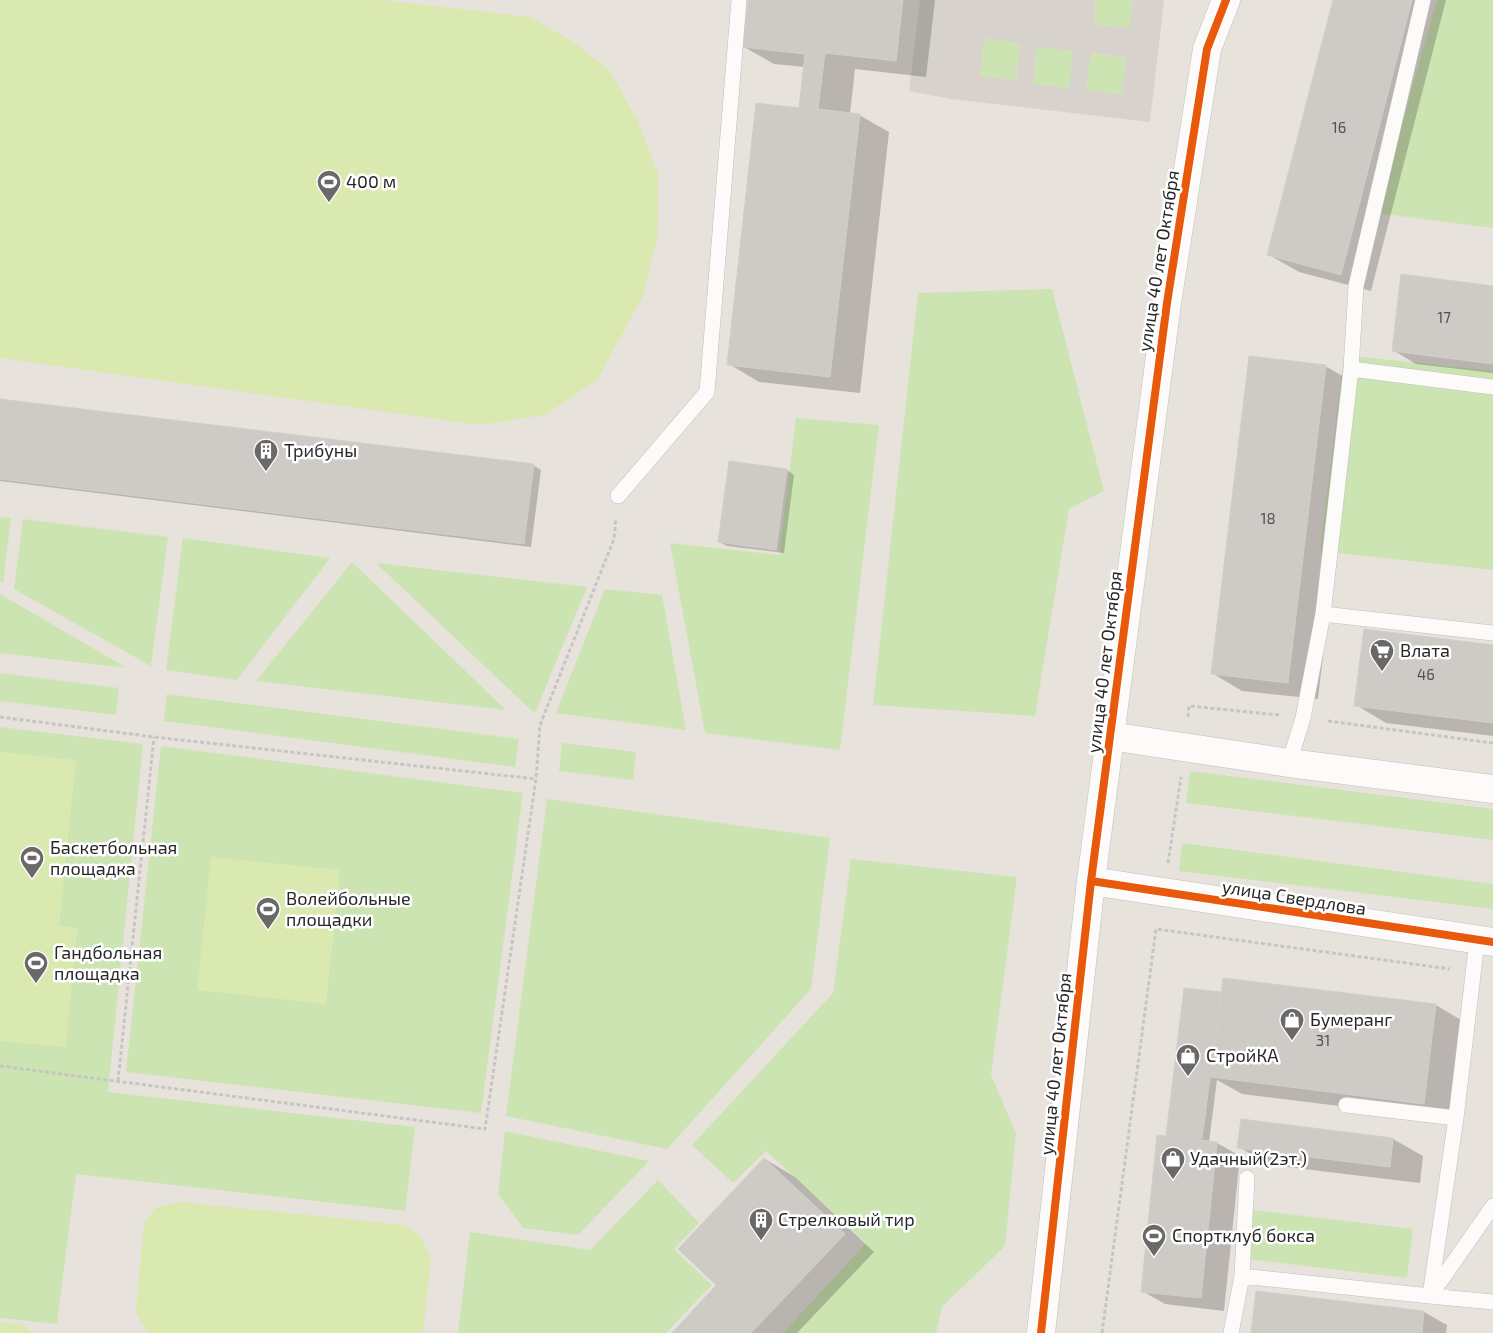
<svg xmlns="http://www.w3.org/2000/svg" width="1493" height="1333" viewBox="0 0 1493 1333" font-family="'Exo 2',sans-serif">
<rect width="100%" height="100%" fill="#e8e2dc"/>
<path fill="#cce4b2" d="M 1096,0 L 1133,0 L 1130,28 L 1094,24 Z
M 1437,0 L 1493,0 L 1493,228 L 1377,213 Z
M 985,39 L 1020,43 L 1016,80 L 980,76 Z
M 1037,47 L 1073,51 L 1069,88 L 1033,84 Z
M 1090,53 L 1126,57 L 1122,94 L 1086,90 Z
M 1052,289 L 1104,491 L 1069,509 L 1035,716 L 873,705 L 918,293 Z
M 1344,355 L 1493,371 L 1493,570 L 1320,551 Z
M 796,418 L 879,425 L 840,750 L 705,733 L 670,543 L 779,555 Z
M 0,517 L 11,518 L 3,583 L 0,581 Z
M 23,519 L 168,537 L 151,666 L 14,589 Z
M 183,538 L 330,558 L 237,680 L 166,670 Z
M 352,562 L 506,710 L 256,681 Z
M 376,563 L 587,587 L 535,713 L 534,713 Z
M 605,589 L 662,595 L 686,730 L 556,713 Z
M 0,594 L 127,668 L 0,653 Z
M 0,673 L 119,688 L 116,715 L 0,701 Z
M 167,694 L 519,739 L 515,767 L 164,721 Z
M 0,727 L 143,744 L 108,1092 L 415,1127 L 405,1211 L 76,1174 L 57,1324 L 0,1318 Z
M 562,743 L 636,752 L 633,780 L 559,771 Z
M 161,746 L 523,793 L 481,1113 L 126,1072 Z
M 1190,771 L 1493,809 L 1493,840 L 1186,803 Z
M 547,799 L 830,838 L 811,989 L 667,1149 L 506,1116 Z
M 1182,843 L 1493,884 L 1493,909 L 1179,871 Z
M 851,859 L 1017,877 L 991,1075 L 1016,1133 L 1005,1246 L 942,1307 L 936,1333 L 783,1333 L 866,1243 L 766,1151 L 733,1183 L 692,1145 L 833,993 Z
M 505,1131 L 649,1161 L 578,1235 L 523,1228 L 498,1194 Z
M 658,1180 L 699,1223 L 674,1249 L 712,1285 L 666,1333 L 458,1333 L 470,1232 L 590,1250 Z
M 1253,1210 L 1413,1229 L 1407,1278 L 1247,1259 Z"/>
<path fill="#dae9af" d="M 0,0 L 381,0 L 529,17 L 571,40 L 609,70 L 637,119 L 658,173 L 658,233 L 643,296 L 597,380 L 545,415 L 480,425 L 0,358 Z
M 0,752 L 76,760 L 59,926 L 77,928 L 66,1047 L 0,1041 Z
M 211,857 L 340,870 L 326,1004 L 197,990 Z
M 180,1202 L 404,1225 L 420,1236 L 431,1257 L 423,1333 L 148,1333 L 136,1312 L 144,1223 L 156,1207 Z
M 0,1322 L 21,1324 L 34,1333 L 0,1333 Z"/>
<path fill="#d8d2cc" fill-rule="evenodd" d="M 920,0 L 1096,0 L 1094,24 L 1129,28 L 1133,0 L 1164,0 L 1150,122 L 951,99 L 909,91 ZM 985,39 L 1020,43 L 1016,80 L 980,76 ZM 1037,47 L 1073,51 L 1069,88 L 1033,84 ZM 1091,53 L 1126,57 L 1122,94 L 1086,90 Z"/>
<path fill="#0003" d="M 749,0 L 935,0 L 926,77 L 855,69 L 850,114 L 859,115 L 889,132 L 860,393 L 759,382 L 729,364 L 800,109 L 805,67 L 774,64 L 744,47 Z
M 1335,0 L 1446,0 L 1371,291 L 1299,272 L 1269,255 Z
M 1493,287 L 1493,373 L 1416,364 L 1393,350 Z
M 1325,366 L 1355,383 L 1318,699 L 1242,691 L 1212,673 Z
M 0,400 L 533,465 L 541,470 L 531,547 L 0,481 Z
M 787,470 L 794,475 L 784,553 L 727,546 L 719,542 Z
M 1493,646 L 1493,736 L 1386,723 L 1356,705 Z
M 1220,993 L 1436,1005 L 1466,1023 L 1454,1120 L 1242,1094 L 1217,1080 L 1209,1142 L 1217,1143 L 1240,1156 L 1224,1311 L 1165,1304 L 1142,1291 L 1175,1138 L 1167,1134 Z
M 1393,1139 L 1423,1156 L 1420,1183 L 1269,1165 L 1239,1147 Z
M 765,1159 L 795,1177 L 874,1252 L 797,1333 L 673,1333 L 718,1285 Z
M 1257,1292 L 1424,1312 L 1447,1325 L 1446,1333 L 1252,1333 Z"/>
<path fill="#cecac6" stroke="#d2cec9" d="M 748,0 L 903,0 L 896,61 L 825,53 L 818,109 L 860,114 L 830,377 L 727,365 L 756,103 L 799,108 L 805,54 L 743,47 Z
M 1333,0 L 1412,0 L 1341,275 L 1267,255 Z
M 1401,274 L 1493,286 L 1493,364 L 1392,351 Z
M 1249,356 L 1326,365 L 1288,683 L 1211,674 Z
M 0,399 L 534,464 L 524,544 L 0,479 Z
M 729,461 L 787,469 L 776,550 L 718,542 Z
M 1364,629 L 1493,645 L 1493,723 L 1354,706 Z
M 1223,978 L 1436,1004 L 1424,1104 L 1211,1077 Z
M 1184,988 L 1221,992 L 1202,1139 L 1166,1135 Z
M 1241,1119 L 1393,1138 L 1390,1167 L 1237,1148 Z
M 1157,1135 L 1217,1142 L 1201,1298 L 1141,1292 Z
M 764,1158 L 845,1234 L 751,1333 L 672,1333 L 716,1285 L 678,1249 Z
M 1256,1291 L 1424,1311 L 1422,1333 L 1251,1333 Z"/>
<g fill="none" stroke-linecap="round" stroke-linejoin="round">
<defs>
<path id="service" d="M 1351,369 L 1493,387
M 618,496 L 707,392 L 739,0
M 1323,614 L 1493,633
M 1289,763 L 1303,718 L 1323,614 L 1351,369 L 1356,286 L 1423,0
M 1346,1105 L 1456,1118
M 1493,1206 L 1430,1296 L 1493,1302
M 1242,1276 L 1247,1178
M 1231,1333 L 1242,1276 L 1430,1296 L 1456,1118 L 1477,941"/>
<path id="tertiary" d="M 1110,736 L 1289,763 L 1493,789
M 1091,881 L 1493,942
M 1041,1333 L 1091,881 L 1167,303 L 1207,49 L 1226,0"/>
</defs>
<use href="#service" stroke="#c0bfbe" stroke-width="16"/>
<use href="#tertiary" stroke="#c0bfbe" stroke-width="29"/>
<path stroke="#c6c5c4" stroke-width="3" stroke-dasharray="4 2.5" stroke-linecap="butt" d="M 0,717 L 154,737 L 536,779
M 1188,717 L 1189,706 L 1279,715
M 1328,721 L 1493,743
M 1168,863 L 1181,777
M 0,1066 L 485,1129 L 536,779 L 540,725 L 614,539 L 616,518
M 118,1081 L 154,737
M 1102,1333 L 1156,929 L 1450,969"/>
<use href="#service" stroke="#fcfbfa" stroke-width="15"/>
<use href="#tertiary" stroke="#fcfbfa" stroke-width="28"/>
<defs>
<path id="cycleway" d="M 1091,881 L 1493,942
M 1041,1333 L 1091,881 L 1167,303 L 1207,49 L 1226,0"/>
</defs>
<use href="#cycleway" stroke="#fff" stroke-width="11"/>
<use href="#cycleway" stroke="#e8590c" stroke-width="8"/>
</g>
<defs>
<symbol id="stadium-pin" viewBox="-11 -11 22 30"><path d="M0 17L-7.5 6A9.5 9.5 0 1 1 7.5 6Z" fill="#6b6967" stroke="#fff"/><path d="M0-5a6.5 5 0 1 0 0 10a6.5 5 0 1 0 0-10ZM-3.5-1.8h7v3.6h-7Z" fill="#fff"/></symbol>
<symbol id="building-pin" viewBox="-11 -11 22 30"><path d="M0 17L-7.5 6A9.5 9.5 0 1 1 7.5 6Z" fill="#6b6967" stroke="#fff"/><path d="M-4-6H4V6H1V3H-1V6H-4ZM-2.5-4.3h1.7v1.8h-1.7ZM.8-4.3h1.7v1.8H.8ZM-2.5-1h1.7V.8h-1.7ZM.8-1h1.7V.8H.8Z" fill="#fff"/></symbol>
<symbol id="supermarket-pin" viewBox="-11 -11 22 30"><path d="M0 17L-7.5 6A9.5 9.5 0 1 1 7.5 6Z" fill="#6b6967" stroke="#fff"/><path d="M-6-5.5h2.5l.6 2H6L4.5 2H-2.5L-4.4-4H-6ZM-1.5 3.2a1.3 1.3 0 1 0 .1 0ZM3 3.2a1.3 1.3 0 1 0 .1 0Z" fill="#fff"/></symbol>
<symbol id="shop-pin" viewBox="-11 -11 22 30"><path d="M0 17L-7.5 6A9.5 9.5 0 1 1 7.5 6Z" fill="#6b6967" stroke="#fff"/><path d="M-5-2.5h2.3a2.7 3.5 0 0 1 5.4 0H5L5.5 6h-11ZM-1.5-2.5h3a1.5 2.3 0 0 0-3 0Z" fill="#fff"/></symbol>
</defs>
<g fill-rule="evenodd">
<use href="#stadium-pin" x="315" y="168" width="28" height="38"/>
<use href="#building-pin" x="252" y="437" width="28" height="38"/>
<use href="#supermarket-pin" x="1368" y="637" width="28" height="38"/>
<use href="#stadium-pin" x="18" y="844" width="28" height="38"/>
<use href="#stadium-pin" x="254" y="895" width="28" height="38"/>
<use href="#stadium-pin" x="22" y="949" width="28" height="38"/>
<use href="#shop-pin" x="1278" y="1006" width="28" height="38"/>
<use href="#shop-pin" x="1174" y="1042" width="28" height="38"/>
<use href="#shop-pin" x="1159" y="1145" width="28" height="38"/>
<use href="#building-pin" x="747" y="1206" width="28" height="38"/>
<use href="#stadium-pin" x="1140" y="1222" width="28" height="38"/>
</g>
<g text-anchor="middle" stroke-width="5" stroke-linejoin="round" paint-order="stroke">
<g font-size="15" fill="#525150">
<text x="1339" y="133">16</text>
<text x="1444" y="323">17</text>
<text x="1268" y="524">18</text>
<text x="1426" y="680">46</text>
<text x="1323" y="1046">31</text>
</g>
<g font-size="18" fill="#282828" stroke="#fff" text-anchor="start">
<text x="346" y="188">400 м</text>
<text x="284" y="457">Трибуны</text>
<text x="1400" y="657">Влата</text>
<text x="50" y="854">Баскетбольная<tspan x="50" dy="21">площадка</tspan></text>
<text x="286" y="905">Волейбольные<tspan x="286" dy="21">площадки</tspan></text>
<text x="54" y="959">Гандбольная<tspan x="54" dy="21">площадка</tspan></text>
<text x="1310" y="1026">Бумеранг</text>
<text x="1206" y="1062">СтройКА</text>
<text x="1190" y="1165">Удачный(2эт.)</text>
<text x="778" y="1226">Стрелковый тир</text>
<text x="1172" y="1242">Спортклуб бокса</text>
</g>
<g font-size="18" fill="#282828" stroke="#fff">
<text transform="translate(1159 261) rotate(-81)" y="6">улица 40 лет Октября</text>
<text transform="translate(1105 662) rotate(-83)" y="6">улица 40 лет Октября</text>
<text transform="translate(1294 898) rotate(9)" y="6">улица Свердлова</text>
<text transform="translate(1056 1064) rotate(-84)" y="6">улица 40 лет Октября</text>
</g>
</g>
</svg>
